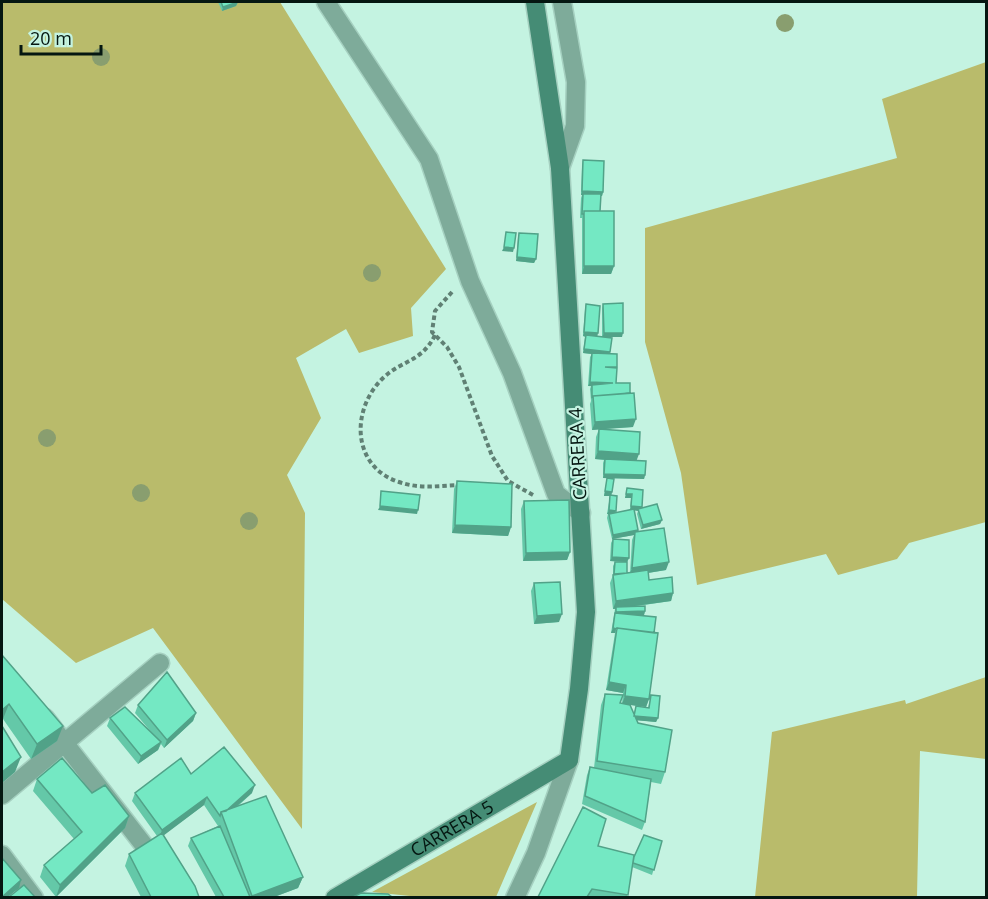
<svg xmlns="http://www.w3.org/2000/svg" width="988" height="899" viewBox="0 0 988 899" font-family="'Open Sans',sans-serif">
<rect width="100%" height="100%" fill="#c4f3e1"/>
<path fill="#b9bb6b" d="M 2,2 L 280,2 L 446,269 L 411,308 L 413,336 L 359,353 L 346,329 L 296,358 L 321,418 L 287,475 L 305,513 L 302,829 L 153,628 L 76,663 L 2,599 Z
M 986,62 L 986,522 L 909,543 L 897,559 L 838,575 L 826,554 L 697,585 L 681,473 L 645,342 L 645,228 L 897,158 L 882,99 Z
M 986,677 L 986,759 L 920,751 L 917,897 L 755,897 L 772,732 L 905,700 L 906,704 Z
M 537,802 L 496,897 L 429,898 L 372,892 Z"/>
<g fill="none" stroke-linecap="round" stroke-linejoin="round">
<defs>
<path id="minor" d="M 326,2 L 429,159 L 470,281 L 512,373 L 556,494 L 581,513
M 560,168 L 575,126 L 576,82 L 562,2
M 45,718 L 143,844
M 2,795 L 160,663
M 2,855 L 34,898
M 515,898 L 536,853 L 569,760"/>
<g id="secondary">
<path id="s1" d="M 335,898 L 569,760 L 579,689 L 586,612 L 560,168 L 535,2"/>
</g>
</defs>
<use href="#minor" stroke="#a5d0c0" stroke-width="21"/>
<use href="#secondary" stroke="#a5d0c0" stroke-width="21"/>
<path stroke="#608074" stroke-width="4" stroke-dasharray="4.5 3" stroke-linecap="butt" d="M 452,292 L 435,311 L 432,332 L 447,347 L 459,367 L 492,456 L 508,481 L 533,495
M 435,335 C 422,362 402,360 383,378 C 350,410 352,467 399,482 C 419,489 438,486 458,485"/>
<use href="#minor" stroke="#7eab9a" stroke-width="18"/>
<use href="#secondary" stroke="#458c75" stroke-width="18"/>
</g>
<g fill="#899e6f">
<circle cx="785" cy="23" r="9"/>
<circle cx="101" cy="57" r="9"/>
<circle cx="372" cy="273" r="9"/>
<circle cx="47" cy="438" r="9"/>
<circle cx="141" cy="493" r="9"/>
<circle cx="249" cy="521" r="9"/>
</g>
<path fill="#64c8a8" d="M 218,2 L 238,2 L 236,6 L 222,11 Z
M 583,160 L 603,192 L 602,196 L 601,196 L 600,211 L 614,266 L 611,274 L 582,274 L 582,218 L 580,218 L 581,198 L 582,195 L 581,195 L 582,165 Z
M 519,233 L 536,259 L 534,263 L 516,261 L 518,237 Z
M 586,304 L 597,336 L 602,337 L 602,308 L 603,304 L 622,337 L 605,337 L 609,354 L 616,368 L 616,383 L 633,427 L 600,429 L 636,461 L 645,475 L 644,479 L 603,478 L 603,463 L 604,460 L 595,459 L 596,437 L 599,429 L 592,430 L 590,404 L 591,401 L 590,389 L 591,386 L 588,386 L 590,357 L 592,354 L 583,353 L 585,337 L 583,336 L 585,309 Z
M 607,478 L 612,492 L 611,496 L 615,513 L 630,510 L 631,498 L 625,498 L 627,488 L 641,509 L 662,520 L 660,524 L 641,529 L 637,514 L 638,511 L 634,510 L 638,530 L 637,531 L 666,570 L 648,573 L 649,580 L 673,593 L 671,601 L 630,607 L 645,611 L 644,615 L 639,615 L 649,699 L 646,707 L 625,704 L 634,713 L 636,706 L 648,708 L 651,695 L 658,718 L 656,722 L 637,720 L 665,772 L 661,784 L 651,782 L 645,822 L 642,830 L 582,804 L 587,775 L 590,767 L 594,768 L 601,705 L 605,694 L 622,704 L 623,693 L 606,690 L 615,633 L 611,633 L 615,609 L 613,609 L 610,583 L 613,575 L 613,566 L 615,562 L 627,573 L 630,573 L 632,540 L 634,535 L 612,539 L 607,518 L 608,514 L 607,514 L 610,496 L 604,496 Z
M 457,481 L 511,527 L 508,536 L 452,533 L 454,489 Z
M 524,501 L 570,552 L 567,560 L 523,561 L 521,509 Z
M 613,539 L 629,558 L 627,562 L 610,561 L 611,543 Z
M 534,583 L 559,622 L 534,624 L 531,591 Z
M 2,655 L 57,741 L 31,759 L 3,719 Z
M 138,705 L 196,713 L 193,721 L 164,748 L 161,744 L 158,750 L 138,764 L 107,726 L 110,718 L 152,733 L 135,713 Z
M 191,774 L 252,793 L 237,807 L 303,877 L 298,888 L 274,897 L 216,897 L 188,846 L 191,838 L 218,826 L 204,805 L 163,835 L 199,897 L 141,897 L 125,866 L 129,854 L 157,836 L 132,801 L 135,793 Z
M 37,779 L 92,793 L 129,816 L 125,828 L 56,897 L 40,877 L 44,865 L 74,839 L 33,791 Z
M 662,841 L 652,875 L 632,867 L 627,897 L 538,897 L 598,846 L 634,855 Z"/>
<path fill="#51a288" d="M 238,2 L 236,6 L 222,11 L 223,7 Z
M 582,191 L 603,192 L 602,196 L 581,195 Z
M 504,247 L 514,248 L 513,252 L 502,251 Z
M 517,257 L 536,259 L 534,263 L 516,261 Z
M 584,266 L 614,266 L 611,274 L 582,274 Z
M 584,332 L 598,333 L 597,338 L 583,336 Z
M 604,333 L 623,333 L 622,337 L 602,337 Z
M 584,349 L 610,352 L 609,356 L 583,353 Z
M 590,382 L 613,383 L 612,387 L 588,386 Z
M 636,419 L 633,427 L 592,430 L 595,422 Z
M 598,451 L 639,454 L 636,462 L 595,459 Z
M 604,474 L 645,475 L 644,479 L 603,478 Z
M 605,491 L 612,492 L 611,496 L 604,496 Z
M 626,494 L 632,494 L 631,498 L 625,498 Z
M 380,506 L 418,510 L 417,514 L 378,510 Z
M 631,506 L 642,507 L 640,511 L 630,510 Z
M 609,510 L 616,511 L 614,515 L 607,514 Z
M 662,520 L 660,524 L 641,529 L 643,525 Z
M 455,525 L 511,527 L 508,536 L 452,533 Z
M 638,530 L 636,534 L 635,532 L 634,535 L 612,539 L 613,535 Z
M 570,552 L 567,560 L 523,561 L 526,553 Z
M 612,557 L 629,558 L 627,562 L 610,561 Z
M 669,562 L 666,570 L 629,576 L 632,568 Z
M 673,593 L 671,601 L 613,609 L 616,601 Z
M 645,611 L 644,615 L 614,616 L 616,612 Z
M 562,614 L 559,622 L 534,624 L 537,616 Z
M 613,628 L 616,629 L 615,633 L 611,633 Z
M 609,682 L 626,685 L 623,693 L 606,690 Z
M 625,696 L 649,699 L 646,707 L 622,704 Z
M 9,704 L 3,719 L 2,721 L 2,710 Z
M 196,713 L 193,721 L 164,748 L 167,740 Z
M 634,716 L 658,718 L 656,722 L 633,720 Z
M 63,726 L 57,741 L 31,759 L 37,744 Z
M 161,742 L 158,750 L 138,764 L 141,756 Z
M 21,757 L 15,772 L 2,783 L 2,772 Z
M 255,785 L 252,793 L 223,818 L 222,814 Z
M 207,797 L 204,805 L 159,839 L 162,830 Z
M 129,816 L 125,828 L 56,897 L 60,885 Z
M 303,877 L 298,888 L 274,897 L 251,897 L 252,896 Z
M 21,880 L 19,888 L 8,897 L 2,897 Z"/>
<path fill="#74e8c3" stroke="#51a288" stroke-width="1.5" d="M 221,2 L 238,2 L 223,7 Z
M 583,160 L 604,161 L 603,192 L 582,191 Z
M 583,194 L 601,194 L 600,211 L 584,211 L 584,214 L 582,214 Z
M 584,211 L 614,211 L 614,266 L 584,266 Z
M 506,232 L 516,233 L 514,248 L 504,247 Z
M 519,233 L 538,234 L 536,259 L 517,257 Z
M 623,303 L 623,333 L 604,333 L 603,304 Z
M 586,304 L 600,306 L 598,333 L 584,332 Z
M 586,335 L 612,338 L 610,352 L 584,349 Z
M 592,353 L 617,354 L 617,367 L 605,367 L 617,368 L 616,383 L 630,383 L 630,393 L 593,396 L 592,397 L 592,385 L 613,383 L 590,382 Z
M 634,393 L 636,419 L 595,422 L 593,396 Z
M 599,429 L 640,432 L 639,454 L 598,451 Z
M 605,459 L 646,461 L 645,475 L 604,474 Z
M 607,478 L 614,479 L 612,492 L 605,491 Z
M 457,481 L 512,484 L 511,527 L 455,525 Z
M 627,488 L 643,490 L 642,507 L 631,506 L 632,494 L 626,494 Z
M 381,491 L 420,495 L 418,510 L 380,506 Z
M 610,495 L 617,496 L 616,511 L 609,510 Z
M 569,500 L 570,552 L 526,553 L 524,501 Z
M 657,504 L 662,520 L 643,525 L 638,509 Z
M 634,509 L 638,530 L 613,535 L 609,514 Z
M 664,528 L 669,562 L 632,568 L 635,532 Z
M 613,539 L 629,540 L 629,558 L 612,557 Z
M 615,562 L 627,562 L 627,573 L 614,574 Z
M 648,570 L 649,580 L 672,577 L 673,593 L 616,601 L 613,575 Z
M 560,582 L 562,614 L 537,616 L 534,583 Z
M 645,606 L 645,611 L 616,612 L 616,607 Z
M 615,613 L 656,617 L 654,633 L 617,628 L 617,629 L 613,628 Z
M 617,628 L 658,633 L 649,699 L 625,696 L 626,685 L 609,682 Z
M 2,655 L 63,726 L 37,744 L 9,704 L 2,710 Z
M 167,672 L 196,713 L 167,740 L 138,705 Z
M 605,694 L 623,695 L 620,703 L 630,705 L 638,723 L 672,730 L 665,772 L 597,761 Z
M 651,695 L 660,696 L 658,718 L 634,716 L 636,706 L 649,708 Z
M 125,707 L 161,742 L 141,756 L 110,718 Z
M 2,726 L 21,757 L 2,772 Z
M 224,747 L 255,785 L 226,811 L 221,812 L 220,816 L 207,797 L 162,830 L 135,793 L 181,758 L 191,774 Z
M 62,758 L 92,793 L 105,785 L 129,816 L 60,885 L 44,865 L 82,832 L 37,779 Z
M 590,767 L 651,779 L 645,822 L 585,796 Z
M 266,796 L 303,877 L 252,896 L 221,812 Z
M 583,807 L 606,819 L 598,846 L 634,855 L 628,895 L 592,889 L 587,897 L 538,897 Z
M 220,826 L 250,897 L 224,897 L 191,838 Z
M 162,833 L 195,886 L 199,897 L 151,897 L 129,854 Z
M 644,835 L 662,841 L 654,870 L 633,863 L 634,857 Z
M 2,858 L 21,880 L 2,897 Z
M 24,885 L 35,897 L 9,897 Z
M 361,893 L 388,894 L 392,897 L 353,897 Z"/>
<g text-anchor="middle" stroke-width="4.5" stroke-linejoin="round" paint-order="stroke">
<g font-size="18" fill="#051711" stroke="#c4f3e1">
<text transform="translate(578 454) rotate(-93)" y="6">CARRERA 4</text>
<text dy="6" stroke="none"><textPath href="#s1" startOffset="136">CARRERA 5</textPath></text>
</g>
</g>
<rect width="988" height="899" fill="none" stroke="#051711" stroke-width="6"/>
<path d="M21 45v9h80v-9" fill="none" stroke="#051711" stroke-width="3"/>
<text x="30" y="45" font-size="18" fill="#051711" stroke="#c4f3e1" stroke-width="4.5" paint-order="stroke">20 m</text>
</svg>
